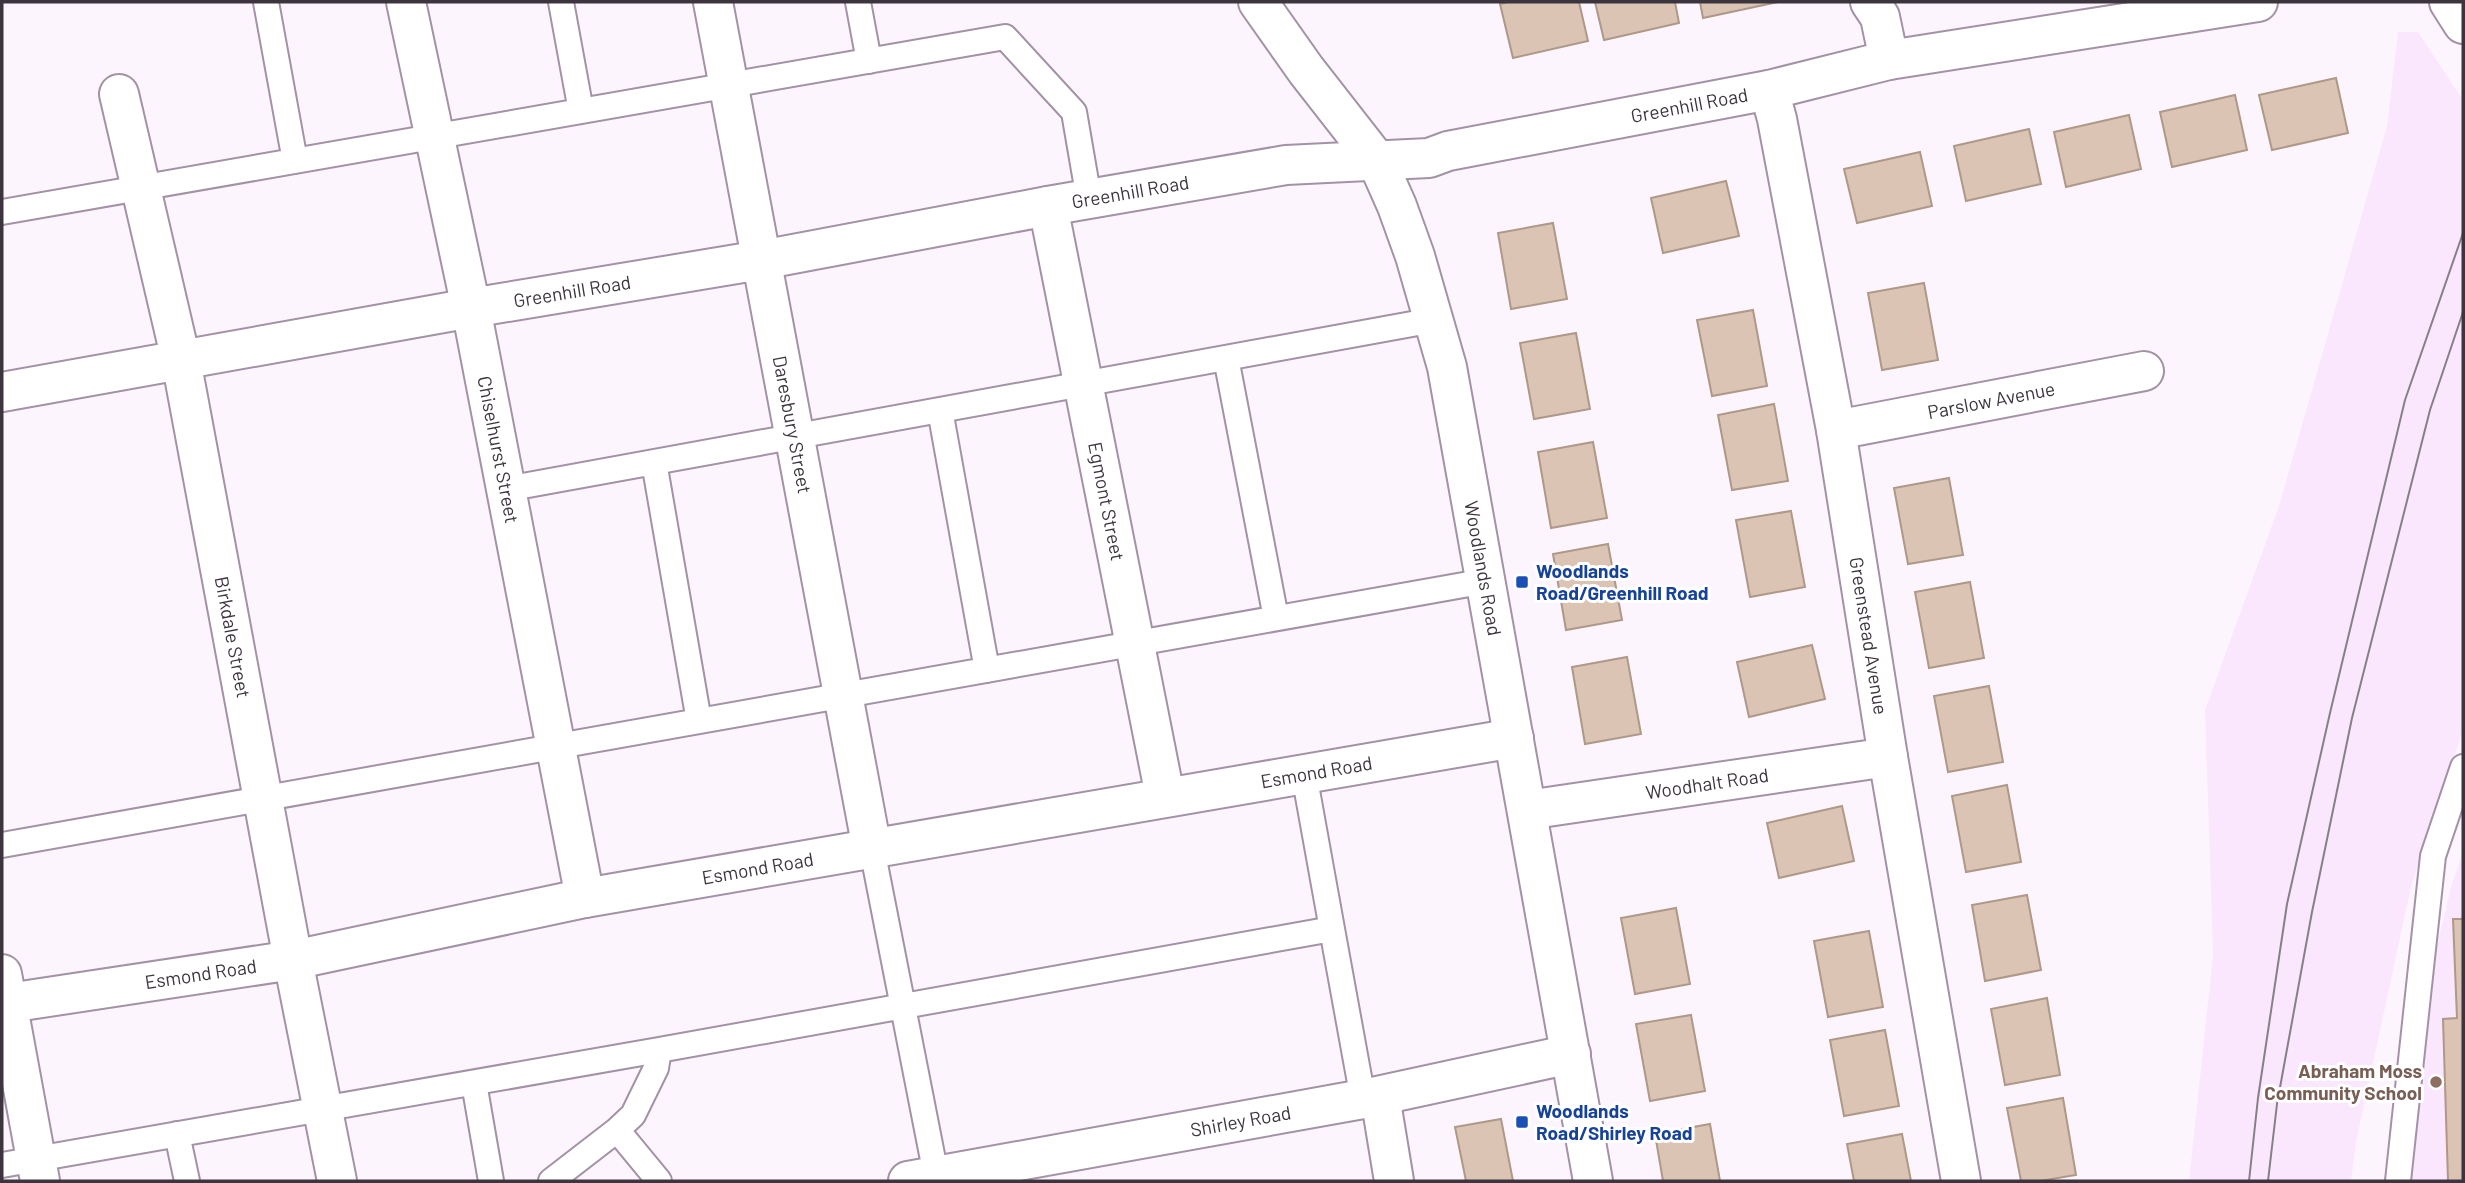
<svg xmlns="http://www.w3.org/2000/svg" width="2465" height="1183" viewBox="0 0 2465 1183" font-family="Barlow,sans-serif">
<rect width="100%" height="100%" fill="#fdf5fe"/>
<path fill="#fbe7fd" d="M 2398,32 L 2418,32 L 2463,100 L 2463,730 L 2411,887 L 2356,1142 L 2351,1181 L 2189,1181 L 2213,955 L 2205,710 L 2279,506 L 2387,126 Z
M 2463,852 L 2463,1181 L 2390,1181 L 2428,983 L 2451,887 Z"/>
<path fill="#dbc4b3" stroke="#ae9888" stroke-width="2" d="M 1508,2 L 1579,2 L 1588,41 L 1513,58 L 1500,4 Z
M 1595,2 L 1675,2 L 1679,23 L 1604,40 Z
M 1700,2 L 1778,2 L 1703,18 Z
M 2336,78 L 2348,133 L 2272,150 L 2259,95 Z
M 2235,95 L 2247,150 L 2172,167 L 2160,112 Z
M 2129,115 L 2141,169 L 2066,187 L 2054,132 Z
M 2029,129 L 2041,184 L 1966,201 L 1954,146 Z
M 1920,152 L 1932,206 L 1857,223 L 1844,169 Z
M 1726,181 L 1739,236 L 1663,253 L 1651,198 Z
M 1553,223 L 1567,299 L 1511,309 L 1498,233 Z
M 1924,283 L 1938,360 L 1882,370 L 1868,293 Z
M 1753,310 L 1767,386 L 1712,396 L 1697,320 Z
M 1576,333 L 1590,409 L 1534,419 L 1520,343 Z
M 1774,404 L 1788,481 L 1732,490 L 1718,415 Z
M 1593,442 L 1607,518 L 1551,528 L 1538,452 Z
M 1949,478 L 1963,555 L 1908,564 L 1894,488 Z
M 1791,511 L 1805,587 L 1750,597 L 1736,520 Z
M 1608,544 L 1622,620 L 1566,630 L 1553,554 Z
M 1970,582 L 1984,658 L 1929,668 L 1915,592 Z
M 1812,645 L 1825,699 L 1749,717 L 1737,662 Z
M 1627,657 L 1641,734 L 1585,744 L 1572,667 Z
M 1989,686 L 2003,762 L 1948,772 L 1934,696 Z
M 2007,785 L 2021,862 L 1966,872 L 1952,796 Z
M 1842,806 L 1854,861 L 1779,878 L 1767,823 Z
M 2027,895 L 2041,970 L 1985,981 L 1972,905 Z
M 1676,908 L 1690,984 L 1635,994 L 1621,918 Z
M 2453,919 L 2463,919 L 2463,1181 L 2448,1181 L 2443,1019 L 2457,1018 Z
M 1869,931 L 1883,1007 L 1828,1017 L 1814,941 Z
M 2047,998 L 2060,1075 L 2005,1085 L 1991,1009 Z
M 1691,1015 L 1705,1091 L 1650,1101 L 1636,1024 Z
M 1885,1030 L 1899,1106 L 1844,1116 L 1830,1040 Z
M 2063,1098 L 2076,1175 L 2040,1181 L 2021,1181 L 2007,1108 Z
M 1501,1119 L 1513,1181 L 1466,1181 L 1455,1127 Z
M 1710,1124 L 1720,1181 L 1663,1181 L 1655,1134 Z
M 1902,1134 L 1911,1181 L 1854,1181 L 1847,1144 Z"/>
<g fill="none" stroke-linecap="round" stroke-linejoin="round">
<defs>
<path id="lane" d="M 266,2 L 295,161
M 561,2 L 581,111
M 858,2 L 869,61
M 2,212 L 1005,37 L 1074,112 L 1089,199
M 1226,358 L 1276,618
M 940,410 L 987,670
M 654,462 L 699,721
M 506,489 L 1434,320
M 1304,774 L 1332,929
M 2,845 L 1486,581
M 872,849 L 936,1175
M 474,1083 L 491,1181
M 617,1130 L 633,1115 L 656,1068 L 659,1050 L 1332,929 L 1363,1099
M 177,1134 L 187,1181
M 2,1165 L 659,1050
M 551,1181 L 617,1130 L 659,1181
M 2398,1181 L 2433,856 L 2463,767"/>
<g id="street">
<path id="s1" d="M 406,2 L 471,308 L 585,898"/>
<path id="s2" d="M 713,2 L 872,849"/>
<path d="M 1870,2 L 1880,17 L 1889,60"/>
<path id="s3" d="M 1769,90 L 1777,119 L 1836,430 L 1888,757 L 1961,1181"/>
<path id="s4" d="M 119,94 L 181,360 L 293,960 L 337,1181"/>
<path id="s5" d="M 1048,206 L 1165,796"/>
<path id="s6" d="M 2,392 L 471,308 L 761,260 L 1048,206 L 1286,165 L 1429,158 L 1448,151 L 1769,90 L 1889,60 L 2258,2"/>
<path id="s7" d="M 1836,430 L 2144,371"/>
<path id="s8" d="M 1527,810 L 1888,757"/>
<path d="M 2,974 L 40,1181"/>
<path id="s9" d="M 2,1004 L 293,960 L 585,898 L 1514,738"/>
<path d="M 1380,1096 L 1394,1181"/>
<path id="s10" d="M 908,1181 L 1363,1099 L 1571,1054"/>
</g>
<g id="secondary">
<path id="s11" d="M 1258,2 L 1306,70 L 1377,161 L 1397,206 L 1415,256 L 1447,367 L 1593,1181"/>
<path d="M 2449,2 L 2463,24"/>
</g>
</defs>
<use href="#lane" stroke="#a392a6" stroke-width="28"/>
<use href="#street" stroke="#a392a6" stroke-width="42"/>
<use href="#secondary" stroke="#a392a6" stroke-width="42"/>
<use href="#lane" stroke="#fff" stroke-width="24"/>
<use href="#street" stroke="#fff" stroke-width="38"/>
<use href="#secondary" stroke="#fff" stroke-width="38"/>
<path stroke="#877f88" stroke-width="2" d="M 2249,1181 L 2258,1098 L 2287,904 L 2330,713 L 2405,400 L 2463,233
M 2268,1181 L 2277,1104 L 2312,912 L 2352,718 L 2430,410 L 2463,312"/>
</g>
<g fill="#1a4fb4" stroke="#fff" stroke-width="2.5">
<rect x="1515" y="575" width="14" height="14" rx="3.5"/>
<rect x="1515" y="1115" width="14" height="14" rx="3.5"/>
</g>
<circle fill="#8d6e63" stroke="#fff" stroke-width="2.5" cx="2436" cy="1082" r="7"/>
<g text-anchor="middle" stroke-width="6" stroke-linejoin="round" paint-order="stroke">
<g font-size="19" fill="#3d353e" stroke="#fff">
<text dy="7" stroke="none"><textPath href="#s6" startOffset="1713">Greenhill Road</textPath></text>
<text dy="7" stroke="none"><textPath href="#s6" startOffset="1146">Greenhill Road</textPath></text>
<text dy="7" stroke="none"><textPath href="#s6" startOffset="579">Greenhill Road</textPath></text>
<text dy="7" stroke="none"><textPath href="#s7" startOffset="158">Parslow Avenue</textPath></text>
<text dy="7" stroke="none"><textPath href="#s2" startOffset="430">Daresbury Street</textPath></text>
<text dy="7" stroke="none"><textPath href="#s1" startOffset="457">Chiselhurst Street</textPath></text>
<text dy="7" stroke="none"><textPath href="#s5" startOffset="301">Egmont Street</textPath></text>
<text dy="7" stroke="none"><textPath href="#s11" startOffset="621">Woodlands Road</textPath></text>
<text dy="7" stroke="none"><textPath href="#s3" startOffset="555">Greenstead Avenue</textPath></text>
<text dy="7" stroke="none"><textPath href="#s4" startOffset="555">Birkdale Street</textPath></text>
<text dy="7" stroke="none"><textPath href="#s9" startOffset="1335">Esmond Road</textPath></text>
<text dy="7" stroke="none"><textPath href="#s8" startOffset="182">Woodhalt Road</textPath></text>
<text dy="7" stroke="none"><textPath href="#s9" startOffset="768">Esmond Road</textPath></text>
<text dy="7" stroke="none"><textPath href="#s9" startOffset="201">Esmond Road</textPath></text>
<text dy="7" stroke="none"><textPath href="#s10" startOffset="338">Shirley Road</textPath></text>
</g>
<g font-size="19" font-weight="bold" fill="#164399" stroke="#fff" text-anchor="start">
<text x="1536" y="578">Woodlands<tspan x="1536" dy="22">Road/Greenhill Road</tspan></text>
<text x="1536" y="1118">Woodlands<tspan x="1536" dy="22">Road/Shirley Road</tspan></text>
</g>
<g font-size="19" font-weight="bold" fill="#785e54" stroke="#fff" text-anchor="end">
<text x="2422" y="1078">Abraham Moss<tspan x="2422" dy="22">Community School</tspan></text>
</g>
</g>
<rect width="2465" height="1183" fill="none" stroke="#3d353e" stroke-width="7"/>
</svg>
